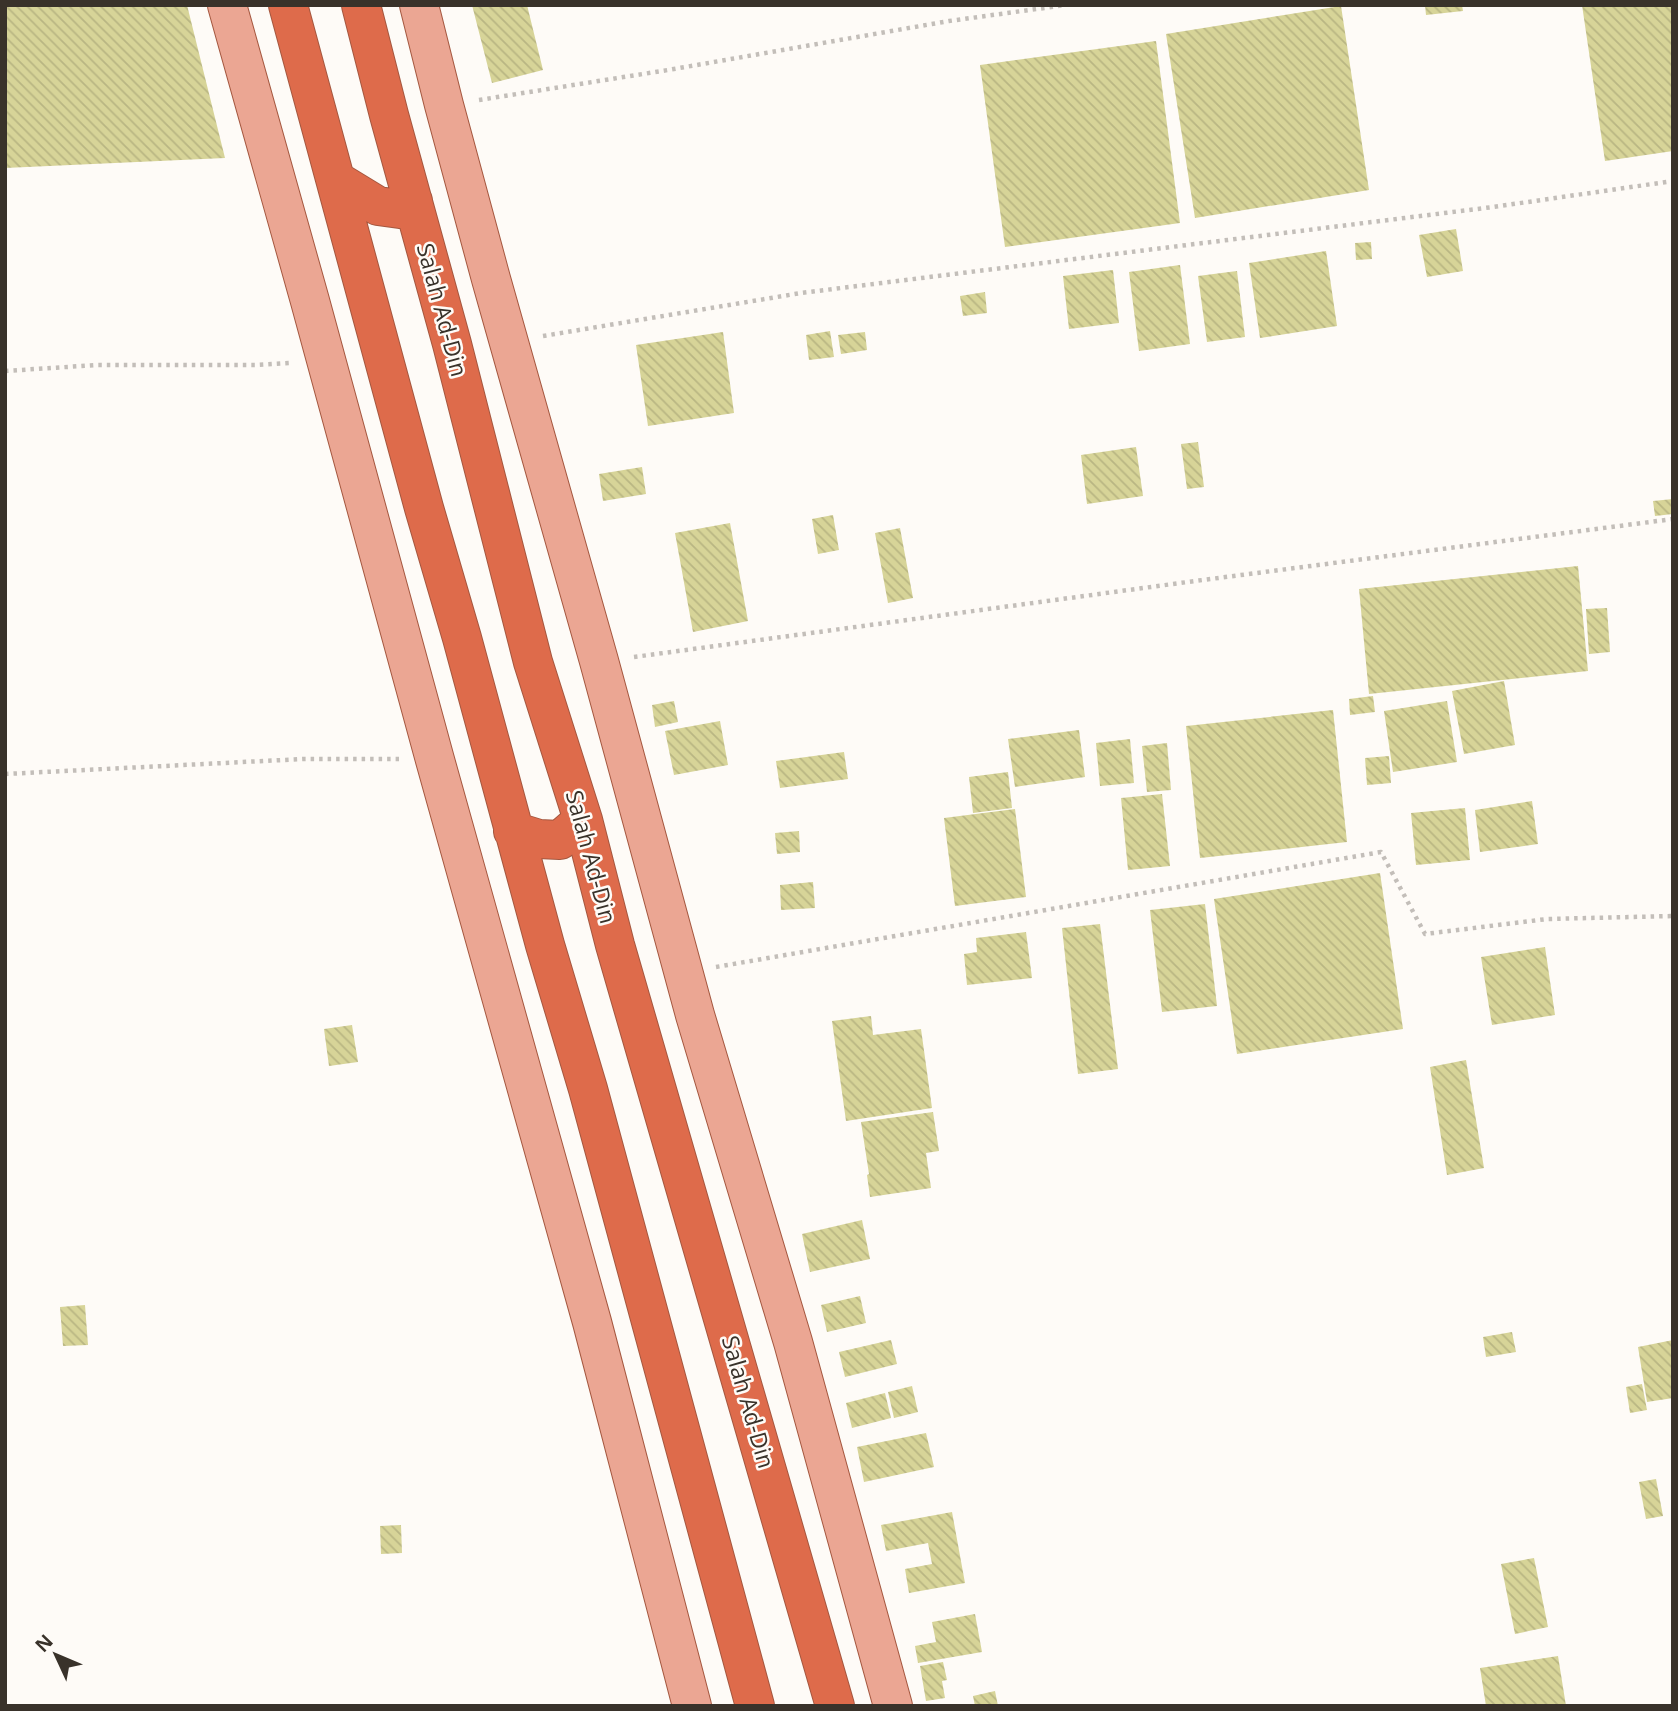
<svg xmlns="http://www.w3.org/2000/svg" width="1678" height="1711" viewBox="0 0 1678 1711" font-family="'Open Sans',sans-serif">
<defs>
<pattern id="building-back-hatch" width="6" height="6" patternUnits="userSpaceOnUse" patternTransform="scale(1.75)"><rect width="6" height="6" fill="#d7d498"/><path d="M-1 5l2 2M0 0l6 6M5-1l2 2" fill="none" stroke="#b9b683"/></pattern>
</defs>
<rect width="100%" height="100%" fill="#fefbf7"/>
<path fill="url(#building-back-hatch)" d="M 5,5 L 187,5 L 225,158 L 5,168 Z
M 472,5 L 527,5 L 543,70 L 492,83 Z
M 1425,5 L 1462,5 L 1463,11 L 1426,15 Z
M 1582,5 L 1673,5 L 1673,151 L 1605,161 Z
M 1341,6 L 1369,190 L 1195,218 L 1166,34 Z
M 1156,41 L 1180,223 L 1005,247 L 980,65 Z
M 1456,229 L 1463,271 L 1427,277 L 1419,235 Z
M 1371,242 L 1372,259 L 1356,260 L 1355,243 Z
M 1326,251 L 1337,326 L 1260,338 L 1249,263 Z
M 1180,265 L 1190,344 L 1139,351 L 1129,272 Z
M 1113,270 L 1119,323 L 1069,329 L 1063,276 Z
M 1237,271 L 1245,337 L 1207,342 L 1198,276 Z
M 985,292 L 987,313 L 963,316 L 960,296 Z
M 830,331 L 834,357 L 809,360 L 806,335 Z
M 723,332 L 734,413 L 648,426 L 636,345 Z
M 865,332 L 867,350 L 841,354 L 838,335 Z
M 1198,442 L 1204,487 L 1187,489 L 1181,444 Z
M 1136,447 L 1143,496 L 1087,504 L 1081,455 Z
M 642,467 L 646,494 L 603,501 L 599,474 Z
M 1673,499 L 1673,514 L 1655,516 L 1653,501 Z
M 833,515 L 839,550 L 818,554 L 812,519 Z
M 730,523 L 748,621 L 693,632 L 675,533 Z
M 900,528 L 913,598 L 888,603 L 875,533 Z
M 1578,566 L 1588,671 L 1369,694 L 1359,589 Z
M 1607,608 L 1610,652 L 1589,654 L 1586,609 Z
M 1504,681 L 1515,745 L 1464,754 L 1452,691 Z
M 1373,696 L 1375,712 L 1350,715 L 1349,699 Z
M 674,701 L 678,722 L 655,727 L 652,705 Z
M 1447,701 L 1457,762 L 1393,772 L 1384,711 Z
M 1333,710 L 1347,842 L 1200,858 L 1186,726 Z
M 720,721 L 728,765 L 674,775 L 665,731 Z
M 1079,730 L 1085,777 L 1015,787 L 1008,739 Z
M 1130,739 L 1134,783 L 1100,786 L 1096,743 Z
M 1167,743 L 1171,790 L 1147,792 L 1142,746 Z
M 844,752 L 848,779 L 780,788 L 776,761 Z
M 1389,756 L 1391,783 L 1367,785 L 1365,758 Z
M 1008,772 L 1012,808 L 973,813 L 969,777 Z
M 1162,794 L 1170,866 L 1128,870 L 1121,798 Z
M 1532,801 L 1538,844 L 1480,852 L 1475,810 Z
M 1465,808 L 1470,860 L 1416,865 L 1411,813 Z
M 1015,809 L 1026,897 L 955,906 L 944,818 Z
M 799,831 L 800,852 L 777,854 L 775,833 Z
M 1380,873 L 1403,1029 L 1237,1054 L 1214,899 Z
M 813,882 L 815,908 L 781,910 L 780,885 Z
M 1205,904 L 1217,1006 L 1162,1012 L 1150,910 Z
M 1100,924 L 1118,1069 L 1078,1074 L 1062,928 Z
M 1026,932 L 1032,978 L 967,985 L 964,954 L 977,952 L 976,938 Z
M 1545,947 L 1555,1015 L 1492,1025 L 1481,957 Z
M 871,1016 L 873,1035 L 921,1029 L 932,1108 L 846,1121 L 832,1021 Z
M 352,1025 L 358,1062 L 329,1066 L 324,1029 Z
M 1466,1060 L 1484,1168 L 1447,1175 L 1430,1067 Z
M 933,1112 L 939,1151 L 926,1153 L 931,1188 L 870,1197 L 867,1175 L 869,1174 L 861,1122 Z
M 862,1220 L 870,1259 L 810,1272 L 802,1234 Z
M 860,1296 L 866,1323 L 827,1332 L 821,1305 Z
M 85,1305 L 88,1345 L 63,1346 L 60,1307 Z
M 1512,1332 L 1516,1352 L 1486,1357 L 1483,1337 Z
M 891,1340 L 897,1364 L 845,1377 L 839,1352 Z
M 1673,1340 L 1673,1398 L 1647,1402 L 1638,1347 Z
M 1642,1384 L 1647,1410 L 1630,1413 L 1626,1387 Z
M 912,1386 L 918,1412 L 894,1418 L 888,1392 Z
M 885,1393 L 891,1418 L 852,1428 L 846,1403 Z
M 926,1433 L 934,1467 L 864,1482 L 857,1447 Z
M 1656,1479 L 1663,1516 L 1646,1519 L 1639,1482 Z
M 952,1512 L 965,1583 L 909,1593 L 905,1569 L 932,1564 L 928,1543 L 886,1551 L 881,1525 Z
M 401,1525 L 402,1553 L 381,1554 L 380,1526 Z
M 1534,1558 L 1548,1627 L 1515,1634 L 1501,1564 Z
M 975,1614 L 982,1652 L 918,1663 L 915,1646 L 936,1642 L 932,1622 Z
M 1558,1656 L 1566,1706 L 1486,1706 L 1480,1668 Z
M 943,1662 L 947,1680 L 942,1681 L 945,1698 L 926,1701 L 920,1666 Z
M 995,1691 L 998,1706 L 975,1706 L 973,1696 Z"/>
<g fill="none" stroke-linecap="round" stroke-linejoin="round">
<defs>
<path id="major" d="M 227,5 L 310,301 L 435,760 L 592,1322 L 692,1706
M 419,5 L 444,105 L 491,279 L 599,661 L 695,1015 L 793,1342 L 893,1706"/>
<path id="highway" d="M 288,5 L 424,508 L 462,638 L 545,945 L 588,1089 L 755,1706
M 361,5 L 389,115 L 452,344 L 533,662 L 583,820 L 615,945 L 835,1706
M 337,181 L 378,206 L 400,209 L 413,201
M 513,831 L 539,839 L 560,840 L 583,820"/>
</defs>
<use href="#major" stroke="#a4573f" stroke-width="40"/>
<use href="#highway" stroke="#a4573f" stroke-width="40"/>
<path stroke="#c3beb9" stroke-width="4.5" stroke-dasharray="3.5 5" stroke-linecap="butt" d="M 479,100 L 668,70 L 949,21 L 1066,5
M 543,336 L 801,293 L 1493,207 L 1673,181
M 5,371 L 97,365 L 255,365 L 290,363
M 634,657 L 1195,581 L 1673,519
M 5,774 L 303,759 L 399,759
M 716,967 L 1381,852 L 1425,934 L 1547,919 L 1673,916"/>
<use href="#major" stroke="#eba693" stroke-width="38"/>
<use href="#highway" stroke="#de6b4b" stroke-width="38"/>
</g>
<g text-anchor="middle" stroke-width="5" stroke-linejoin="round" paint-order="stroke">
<g font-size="23" fill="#39322a" stroke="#fefbf7">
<text transform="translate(442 310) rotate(75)" y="8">Salah Ad-Din</text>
<text transform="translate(591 857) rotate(75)" y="8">Salah Ad-Din</text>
<text transform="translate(748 1402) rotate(74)" y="8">Salah Ad-Din</text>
</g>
</g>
<rect width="1678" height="1711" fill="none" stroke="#39322a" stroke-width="14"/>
<g transform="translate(56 1655) rotate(314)" stroke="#fefbf7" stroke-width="5" paint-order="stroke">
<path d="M0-5L12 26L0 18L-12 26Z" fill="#39322a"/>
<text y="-10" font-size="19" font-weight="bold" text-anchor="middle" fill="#39322a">N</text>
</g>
</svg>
